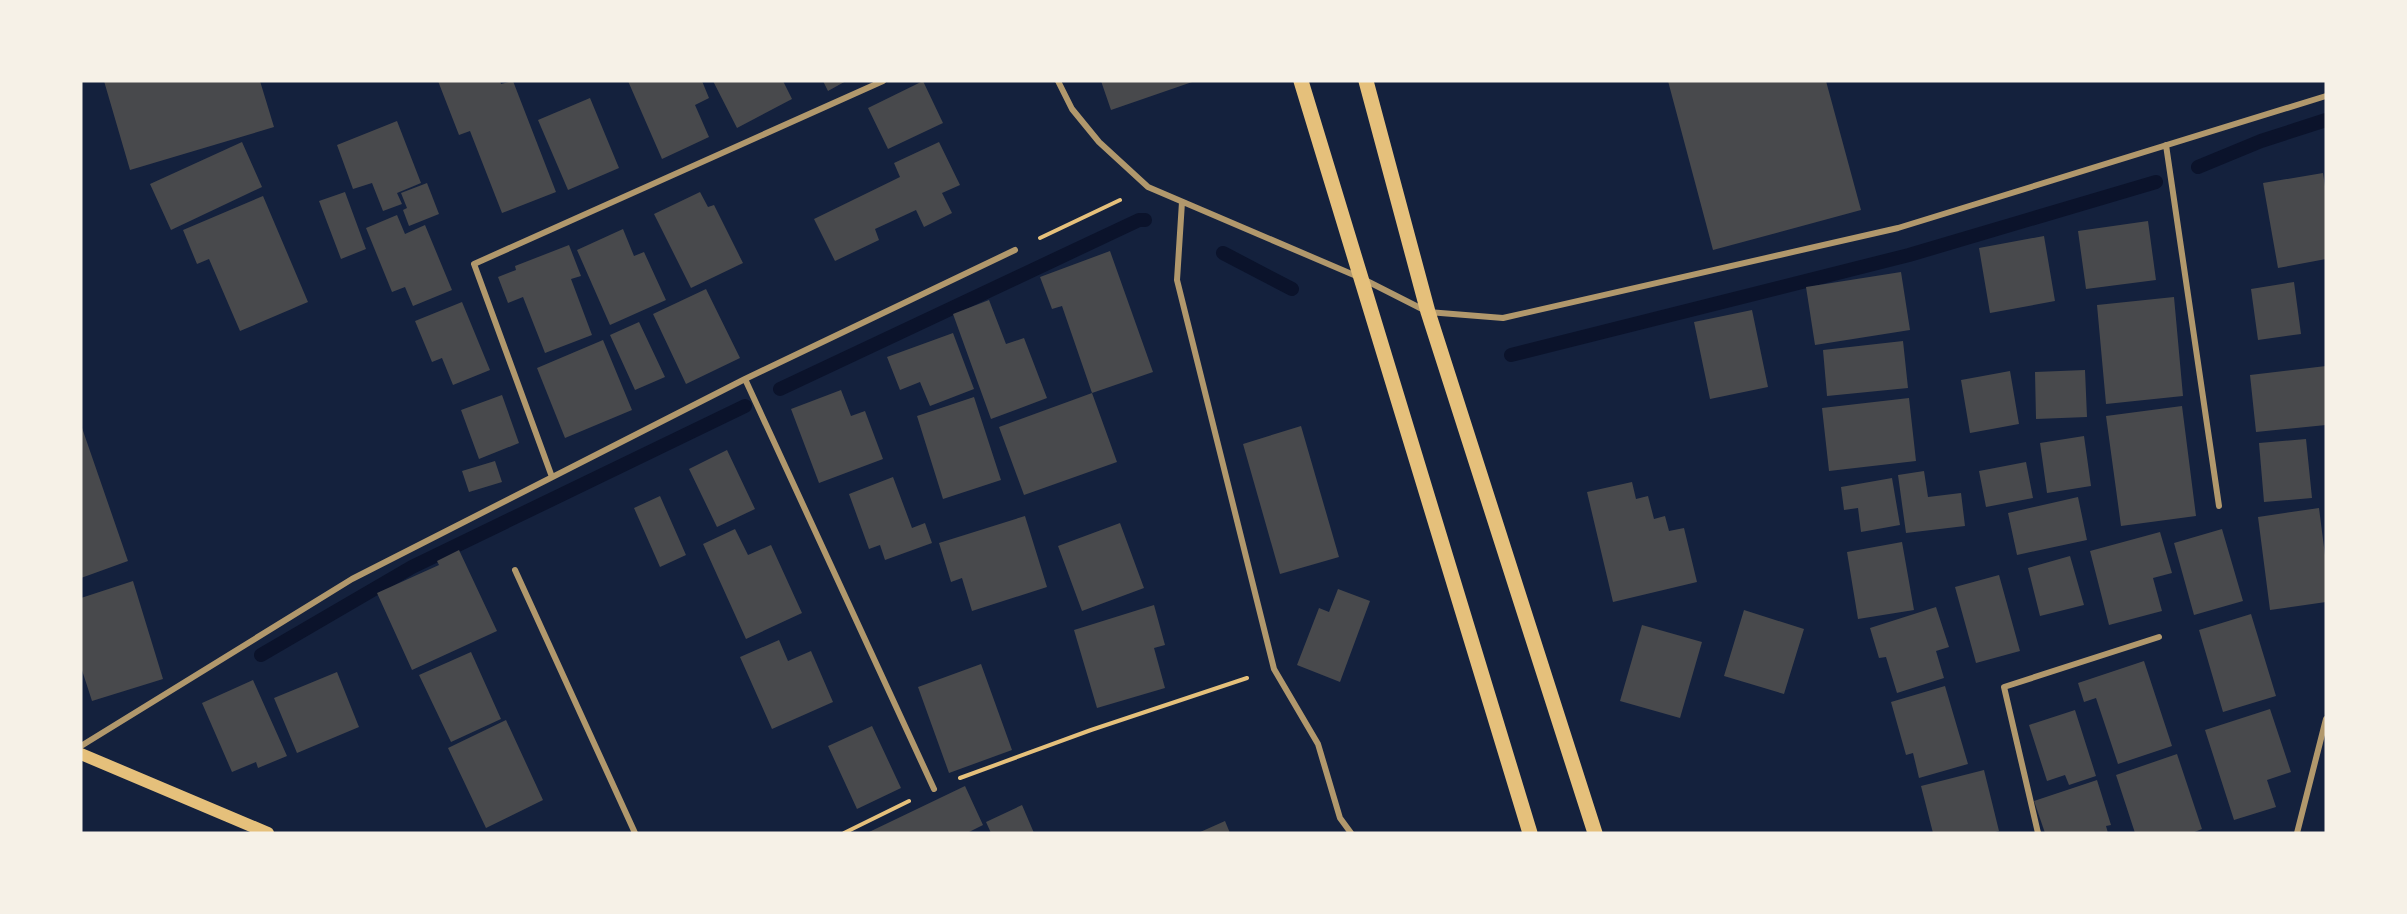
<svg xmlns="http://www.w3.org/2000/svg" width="2407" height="914" viewBox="0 0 2407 914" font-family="'Asap Condensed',sans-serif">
<rect width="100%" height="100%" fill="#14213d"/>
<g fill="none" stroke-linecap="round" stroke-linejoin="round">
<path stroke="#0b132b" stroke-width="14" d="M 2198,167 L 2261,141 L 2326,120
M 1223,253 L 1292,289
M 1511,355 L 1909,255 L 2156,182
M 780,389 L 1139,220 L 1145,220
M 261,655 L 412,567 L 745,406"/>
</g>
<path fill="#48494c" d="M 104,81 L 260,81 L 274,127 L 130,170 Z
M 438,81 L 500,81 L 501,84 L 513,81 L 556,192 L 502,213 L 470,131 L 459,135 Z
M 628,81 L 702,81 L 709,98 L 695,105 L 709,137 L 662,159 Z
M 713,81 L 783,81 L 792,99 L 737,128 Z
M 823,81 L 846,81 L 828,91 Z
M 923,81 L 943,123 L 888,149 L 868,108 Z
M 1101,81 L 1195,81 L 1111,110 Z
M 1668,81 L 1826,81 L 1861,210 L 1713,250 Z
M 590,98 L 619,168 L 568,190 L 538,120 Z
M 397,121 L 421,183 L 397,193 L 402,204 L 383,211 L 372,183 L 353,189 L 337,145 Z
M 242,142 L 262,187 L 171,230 L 150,184 Z
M 939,142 L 960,185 L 942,193 L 952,213 L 924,227 L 916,210 L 875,229 L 879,240 L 835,261 L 814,219 L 900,177 L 894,163 Z
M 2323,173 L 2326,193 L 2326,259 L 2278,268 L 2263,183 Z
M 427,183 L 439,214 L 409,226 L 403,210 L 407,208 L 401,193 Z
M 345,192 L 366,249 L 341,259 L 319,201 Z
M 700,192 L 708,207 L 714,205 L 743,263 L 691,288 L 654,214 Z
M 263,196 L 308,302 L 240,331 L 209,259 L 197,264 L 183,230 Z
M 397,215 L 405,234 L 425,225 L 452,290 L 413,306 L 405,287 L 392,292 L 366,228 Z
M 2148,221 L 2156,280 L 2086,289 L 2078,231 Z
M 623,229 L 634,256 L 644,252 L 666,300 L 610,325 L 577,250 Z
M 2044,236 L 2055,301 L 1990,313 L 1979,248 Z
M 569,245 L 581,276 L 571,279 L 592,335 L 545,353 L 523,297 L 508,303 L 498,277 L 516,270 L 515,266 Z
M 1110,251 L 1153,372 L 1092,393 L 1062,306 L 1052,309 L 1040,277 Z
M 1901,272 L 1910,330 L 1815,345 L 1806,287 Z
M 2294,282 L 2301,334 L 2258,340 L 2251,289 Z
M 706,289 L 740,358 L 686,384 L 653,314 Z
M 2174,297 L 2183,396 L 2106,404 L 2097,305 Z
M 989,300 L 1006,344 L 1024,338 L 1047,398 L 991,419 L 953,314 Z
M 462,302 L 490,370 L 453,385 L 442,358 L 432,362 L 415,321 Z
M 1752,310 L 1768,387 L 1710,399 L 1694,322 Z
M 639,322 L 665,377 L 635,390 L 610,335 Z
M 953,333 L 974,389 L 930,406 L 920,382 L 900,390 L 887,357 Z
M 603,340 L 632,410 L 565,438 L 537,368 Z
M 1903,341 L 1908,388 L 1827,396 L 1823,350 Z
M 2326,366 L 2326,425 L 2256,432 L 2250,375 Z
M 2085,370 L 2087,417 L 2036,419 L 2035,372 Z
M 2010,371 L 2019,424 L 1970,433 L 1961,380 Z
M 841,390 L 851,416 L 865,411 L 883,459 L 819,483 L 791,409 Z
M 1092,393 L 1117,462 L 1024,495 L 999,427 Z
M 502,395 L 519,443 L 479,459 L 461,410 Z
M 974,397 L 1001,480 L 943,499 L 917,416 Z
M 1909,398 L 1916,461 L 1829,471 L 1822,408 Z
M 2182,406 L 2196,516 L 2121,526 L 2106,416 Z
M 81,425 L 128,561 L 81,578 Z
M 1301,426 L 1339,557 L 1280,574 L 1243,444 Z
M 2084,436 L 2091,486 L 2047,493 L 2040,443 Z
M 2306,439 L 2312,498 L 2264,502 L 2259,443 Z
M 727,450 L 755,509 L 717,527 L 689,469 Z
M 495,461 L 502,482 L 469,492 L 462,471 Z
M 2026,462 L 2033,498 L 1986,507 L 1979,471 Z
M 1924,471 L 1928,497 L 1961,493 L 1965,526 L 1906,533 L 1898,475 Z
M 893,477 L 912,528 L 925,523 L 932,543 L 885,560 L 880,545 L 869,549 L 849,494 Z
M 1892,478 L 1900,525 L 1861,532 L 1858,508 L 1844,510 L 1841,487 Z
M 1632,482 L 1636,499 L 1648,496 L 1654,519 L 1665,516 L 1669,531 L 1684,528 L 1697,582 L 1613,602 L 1587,492 Z
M 660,496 L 686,555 L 660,567 L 634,508 Z
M 2078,497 L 2087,540 L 2017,555 L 2008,513 Z
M 2319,508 L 2326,563 L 2326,602 L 2270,610 L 2258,517 Z
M 1025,516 L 1047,587 L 972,611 L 962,578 L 951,582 L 939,543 Z
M 1120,523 L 1144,588 L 1082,611 L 1058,546 Z
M 735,529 L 748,555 L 771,545 L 802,613 L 746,639 L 703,544 Z
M 2222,529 L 2243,601 L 2194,615 L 2174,543 Z
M 2160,532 L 2172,573 L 2153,578 L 2162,611 L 2109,625 L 2090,551 Z
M 1902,542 L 1914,610 L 1858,619 L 1847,552 Z
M 459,550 L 497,631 L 412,670 L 377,593 L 439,565 L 437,561 Z
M 2070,556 L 2084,605 L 2040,616 L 2028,568 Z
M 1999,575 L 2020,651 L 1976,663 L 1955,587 Z
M 133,581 L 163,679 L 92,701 L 81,667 L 81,598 Z
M 1338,589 L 1370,601 L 1340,682 L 1297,665 L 1319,608 L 1329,612 Z
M 1154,605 L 1165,645 L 1154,648 L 1165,688 L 1097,708 L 1074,630 Z
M 1936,607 L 1949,647 L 1936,651 L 1944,678 L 1897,693 L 1886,657 L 1879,658 L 1870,628 Z
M 1744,610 L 1804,629 L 1784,694 L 1724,676 Z
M 2251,614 L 2276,696 L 2223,712 L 2199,630 Z
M 1642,625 L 1702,642 L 1680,718 L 1620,701 Z
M 779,640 L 788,661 L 811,651 L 833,702 L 772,729 L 740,657 Z
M 471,652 L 501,719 L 451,742 L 419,675 Z
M 2144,661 L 2172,746 L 2118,764 L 2096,698 L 2084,702 L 2078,683 Z
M 981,664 L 1012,750 L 949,773 L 918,687 Z
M 337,672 L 359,727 L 297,753 L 274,698 Z
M 253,680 L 287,756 L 258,768 L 256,762 L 232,772 L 202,703 Z
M 1945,686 L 1968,764 L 1919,778 L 1913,753 L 1906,755 L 1891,702 Z
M 2270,709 L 2291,772 L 2267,780 L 2276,807 L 2234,820 L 2205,730 Z
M 2075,710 L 2096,776 L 2069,785 L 2065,775 L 2047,781 L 2029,725 Z
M 506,720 L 543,800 L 486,828 L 448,748 Z
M 872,726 L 901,788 L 857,809 L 828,746 Z
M 2177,754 L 2202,829 L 2192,833 L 2135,833 L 2116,775 Z
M 1984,770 L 1999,831 L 1992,833 L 1933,833 L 1921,786 Z
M 2097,780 L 2111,825 L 2106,826 L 2108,833 L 2045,833 L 2034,801 Z
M 965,786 L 983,825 L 967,833 L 867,833 Z
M 1022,805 L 1034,833 L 991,833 L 986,822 Z
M 1225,821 L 1230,833 L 1198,833 Z"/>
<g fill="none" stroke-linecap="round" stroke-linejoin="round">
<path stroke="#e5c07b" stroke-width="4" d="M 1040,238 L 1120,200
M 960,778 L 1091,730 L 1247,678
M 844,833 L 909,801"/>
<path stroke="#b1986c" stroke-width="6" d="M 1058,81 L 1072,109 L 1099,142 L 1148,187 L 1361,278 L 1428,312 L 1503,318 L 1898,228 L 2326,96
M 2166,145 L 2219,506
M 1182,202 L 1177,280 L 1274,669 L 1318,744 L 1340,818 L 1351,833
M 745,379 L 934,789
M 552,477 L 474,264 L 883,81
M 515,570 L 635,833
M 81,746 L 352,579 L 745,379 L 1015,250
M 2038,833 L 2004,687 L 2159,637
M 2297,833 L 2326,719"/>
<path stroke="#e5c07b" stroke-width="12" d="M 81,754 L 268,833"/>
<path stroke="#e5c07b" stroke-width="15" d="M 1301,81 L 1530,833
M 1366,81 L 1428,312 L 1595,833"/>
</g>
<rect width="2407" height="914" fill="none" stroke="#f6f1e7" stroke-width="165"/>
</svg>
